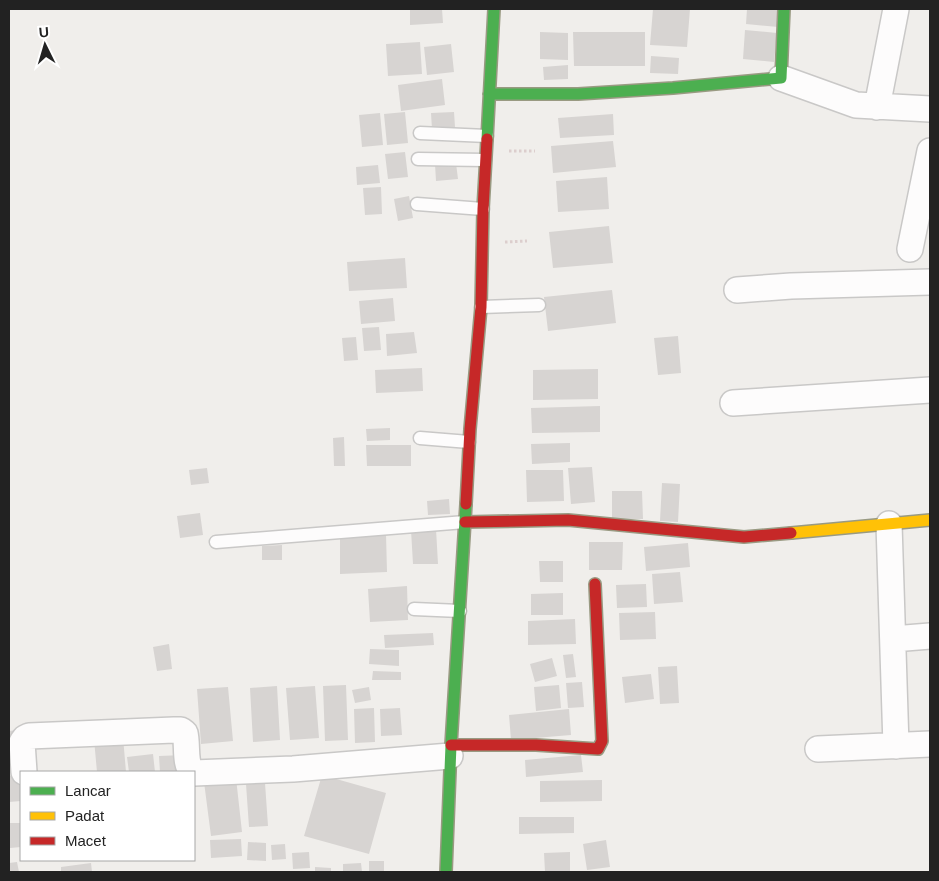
<svg xmlns="http://www.w3.org/2000/svg" width="939" height="881" viewBox="0 0 939 881" font-family="Helvetica,sans-serif">
<rect width="100%" height="100%" fill="#f0eeeb"/>
<path fill="#d7d4d2" d="M 410,9 L 442,9 L 443,23 L 410,25 Z
M 653,9 L 690,9 L 687,47 L 650,45 Z
M 747,9 L 779,9 L 778,27 L 746,24 Z
M 745,30 L 777,33 L 774,62 L 743,59 Z
M 540,32 L 568,33 L 568,60 L 540,59 Z
M 573,32 L 645,32 L 645,66 L 574,66 Z
M 420,42 L 422,74 L 388,76 L 386,44 Z
M 451,44 L 454,72 L 427,75 L 424,47 Z
M 651,56 L 679,58 L 678,74 L 650,73 Z
M 568,65 L 568,79 L 544,80 L 543,67 Z
M 442,79 L 445,105 L 401,111 L 398,85 Z
M 405,112 L 408,143 L 387,145 L 384,114 Z
M 454,112 L 455,127 L 432,129 L 431,113 Z
M 380,113 L 383,145 L 362,147 L 359,115 Z
M 613,114 L 614,135 L 560,138 L 558,118 Z
M 613,141 L 616,167 L 553,173 L 551,146 Z
M 405,152 L 408,177 L 388,179 L 385,154 Z
M 456,163 L 458,179 L 436,181 L 435,164 Z
M 378,165 L 380,183 L 357,185 L 356,167 Z
M 607,177 L 609,209 L 558,212 L 556,181 Z
M 381,187 L 382,214 L 365,215 L 363,188 Z
M 409,196 L 413,218 L 398,221 L 394,199 Z
M 609,226 L 613,263 L 553,268 L 549,232 Z
M 405,258 L 407,288 L 349,291 L 347,262 Z
M 612,290 L 616,323 L 548,331 L 544,297 Z
M 393,298 L 395,321 L 361,324 L 359,301 Z
M 379,327 L 381,350 L 364,351 L 362,328 Z
M 414,332 L 417,353 L 387,356 L 386,334 Z
M 678,336 L 681,373 L 658,375 L 654,338 Z
M 356,337 L 358,360 L 344,361 L 342,338 Z
M 422,368 L 423,391 L 376,393 L 375,370 Z
M 598,369 L 598,399 L 533,400 L 533,370 Z
M 600,406 L 600,432 L 532,433 L 531,408 Z
M 390,428 L 390,440 L 367,441 L 366,429 Z
M 344,437 L 345,466 L 334,466 L 333,438 Z
M 570,443 L 570,462 L 532,464 L 531,444 Z
M 366,445 L 411,445 L 411,466 L 367,466 Z
M 592,467 L 595,502 L 571,504 L 568,468 Z
M 207,468 L 209,483 L 191,485 L 189,470 Z
M 526,470 L 563,470 L 564,501 L 527,502 Z
M 662,483 L 680,484 L 678,522 L 660,521 Z
M 612,491 L 642,491 L 643,519 L 612,519 Z
M 449,499 L 450,514 L 428,515 L 427,501 Z
M 200,513 L 203,535 L 180,538 L 177,516 Z
M 436,529 L 438,564 L 413,564 L 411,530 Z
M 386,534 L 387,572 L 340,574 L 340,536 Z
M 589,542 L 623,542 L 622,570 L 589,570 Z
M 688,543 L 690,567 L 646,571 L 644,547 Z
M 282,545 L 282,560 L 262,560 L 262,546 Z
M 539,561 L 563,561 L 563,582 L 540,582 Z
M 680,572 L 683,602 L 654,604 L 652,574 Z
M 646,584 L 647,607 L 617,608 L 616,585 Z
M 407,586 L 408,620 L 370,622 L 368,589 Z
M 563,593 L 563,615 L 531,615 L 531,594 Z
M 655,612 L 656,639 L 620,640 L 619,613 Z
M 575,619 L 576,644 L 528,645 L 528,621 Z
M 433,633 L 434,645 L 385,648 L 384,635 Z
M 169,644 L 172,669 L 157,671 L 153,647 Z
M 370,649 L 399,650 L 399,666 L 369,664 Z
M 573,654 L 576,677 L 566,678 L 563,655 Z
M 552,658 L 557,676 L 535,682 L 530,664 Z
M 677,666 L 679,703 L 660,704 L 658,667 Z
M 373,671 L 401,672 L 401,680 L 372,680 Z
M 651,674 L 654,699 L 625,703 L 622,677 Z
M 582,682 L 584,707 L 568,708 L 566,683 Z
M 346,685 L 348,740 L 325,741 L 323,686 Z
M 559,685 L 561,708 L 536,711 L 534,687 Z
M 277,686 L 280,740 L 253,742 L 250,688 Z
M 315,686 L 319,738 L 290,740 L 286,688 Z
M 228,687 L 233,741 L 201,744 L 197,689 Z
M 369,687 L 371,700 L 355,703 L 352,690 Z
M 374,708 L 375,742 L 355,743 L 354,709 Z
M 400,708 L 402,735 L 381,736 L 380,709 Z
M 569,709 L 571,735 L 511,740 L 509,715 Z
M 17,730 L 18,749 L 9,750 L 9,731 Z
M 123,737 L 126,772 L 97,772 L 94,739 Z
M 153,754 L 155,772 L 129,772 L 127,757 Z
M 184,755 L 185,772 L 160,772 L 159,756 Z
M 581,755 L 583,772 L 526,777 L 525,760 Z
M 20,775 L 21,801 L 9,802 L 9,776 Z
M 322,775 L 386,793 L 369,854 L 304,836 Z
M 236,778 L 242,832 L 211,836 L 204,782 Z
M 602,780 L 602,801 L 540,802 L 540,781 Z
M 265,783 L 268,826 L 249,827 L 246,784 Z
M 519,817 L 574,817 L 574,833 L 519,834 Z
M 9,823 L 21,823 L 21,847 L 10,848 Z
M 241,839 L 242,856 L 211,858 L 210,840 Z
M 606,840 L 610,867 L 587,870 L 583,844 Z
M 248,842 L 266,843 L 266,861 L 247,860 Z
M 285,844 L 286,859 L 272,860 L 271,845 Z
M 309,852 L 310,868 L 293,869 L 292,853 Z
M 570,852 L 570,872 L 545,872 L 544,853 Z
M 369,861 L 384,861 L 384,872 L 369,872 Z
M 17,862 L 19,872 L 9,872 L 9,863 Z
M 91,863 L 92,872 L 61,872 L 61,867 Z
M 361,863 L 362,872 L 343,872 L 343,864 Z
M 315,867 L 331,868 L 331,872 L 315,872 Z"/>
<g fill="none" stroke-linecap="round" stroke-linejoin="round">
<defs>
<path id="lane" d="M 420,133 L 487,136
M 418,159 L 485,160
M 417,204 L 483,209
M 481,307 L 539,305
M 420,438 L 469,442
M 216,542 L 465,522
M 414,609 L 460,611"/>
<path id="street" d="M 781,78 L 856,105 L 930,109
M 877,107 L 896,9
M 910,249 L 930,151
M 737,290 L 791,286 L 930,282
M 733,403 L 930,390
M 889,524 L 896,746
M 893,639 L 930,636
M 818,749 L 930,744
M 24,772 L 22,742 L 25,738 L 29,736 L 174,730 L 181,730 L 185,733 C 188,745 184,763 192,772
M 194,773 L 293,769 L 450,756"/>
<path id="fast" d="M 489,94 L 578,94 L 673,88 L 781,78 L 784,9
M 487,139 L 494,9
M 446,872 L 451,745 L 466,504"/>
<path id="slow" d="M 791,533 L 930,520"/>
<path id="jam" d="M 466,504 L 470,429 L 481,307 L 483,209 L 487,139
M 465,522 L 568,520 L 744,537 L 791,533
M 451,745 L 536,745 L 598,749 L 602,741 L 595,584"/>
</defs>
<use href="#lane" stroke="#c9c8c7" stroke-width="15"/>
<use href="#street" stroke="#c9c8c7" stroke-width="28"/>
<use href="#fast" stroke="#999a82" stroke-width="14"/>
<use href="#slow" stroke="#999a82" stroke-width="14"/>
<use href="#jam" stroke="#999a82" stroke-width="14"/>
<path stroke="#dccecd" stroke-width="3" stroke-dasharray="2.5 2.5" stroke-linecap="butt" d="M 509,151 L 535,151
M 505,242 L 527,241"/>
<use href="#lane" stroke="#fdfcfc" stroke-width="12"/>
<use href="#street" stroke="#fdfcfc" stroke-width="25"/>
<use href="#fast" stroke="#4caf50" stroke-width="11"/>
<use href="#slow" stroke="#ffc107" stroke-width="11"/>
<use href="#jam" stroke="#c62828" stroke-width="11"/>
</g>
<rect width="939" height="881" fill="none" stroke="#222222" stroke-width="20"/>
<rect x="20" y="771" width="175" height="90" fill="#ffffff" stroke="#a7a7a7"/>
<rect x="30" y="787" width="25" height="8" fill="#4caf50" stroke="#a7a7a7"/>
<text x="65" y="796" font-size="15" fill="#222222">Lancar</text>
<rect x="30" y="812" width="25" height="8" fill="#ffc107" stroke="#a7a7a7"/>
<text x="65" y="821" font-size="15" fill="#222222">Padat</text>
<rect x="30" y="837" width="25" height="8" fill="#c62828" stroke="#a7a7a7"/>
<text x="65" y="846" font-size="15" fill="#222222">Macet</text>
<g transform="translate(45 45) rotate(355)" stroke="#ffffff" stroke-width="4" paint-order="stroke">
<path d="M0-4L9 19L0 12L-9 19Z" fill="#222222"/>
<text y="-8" font-size="14" font-weight="bold" text-anchor="middle" fill="#222222">U</text>
</g>
</svg>
